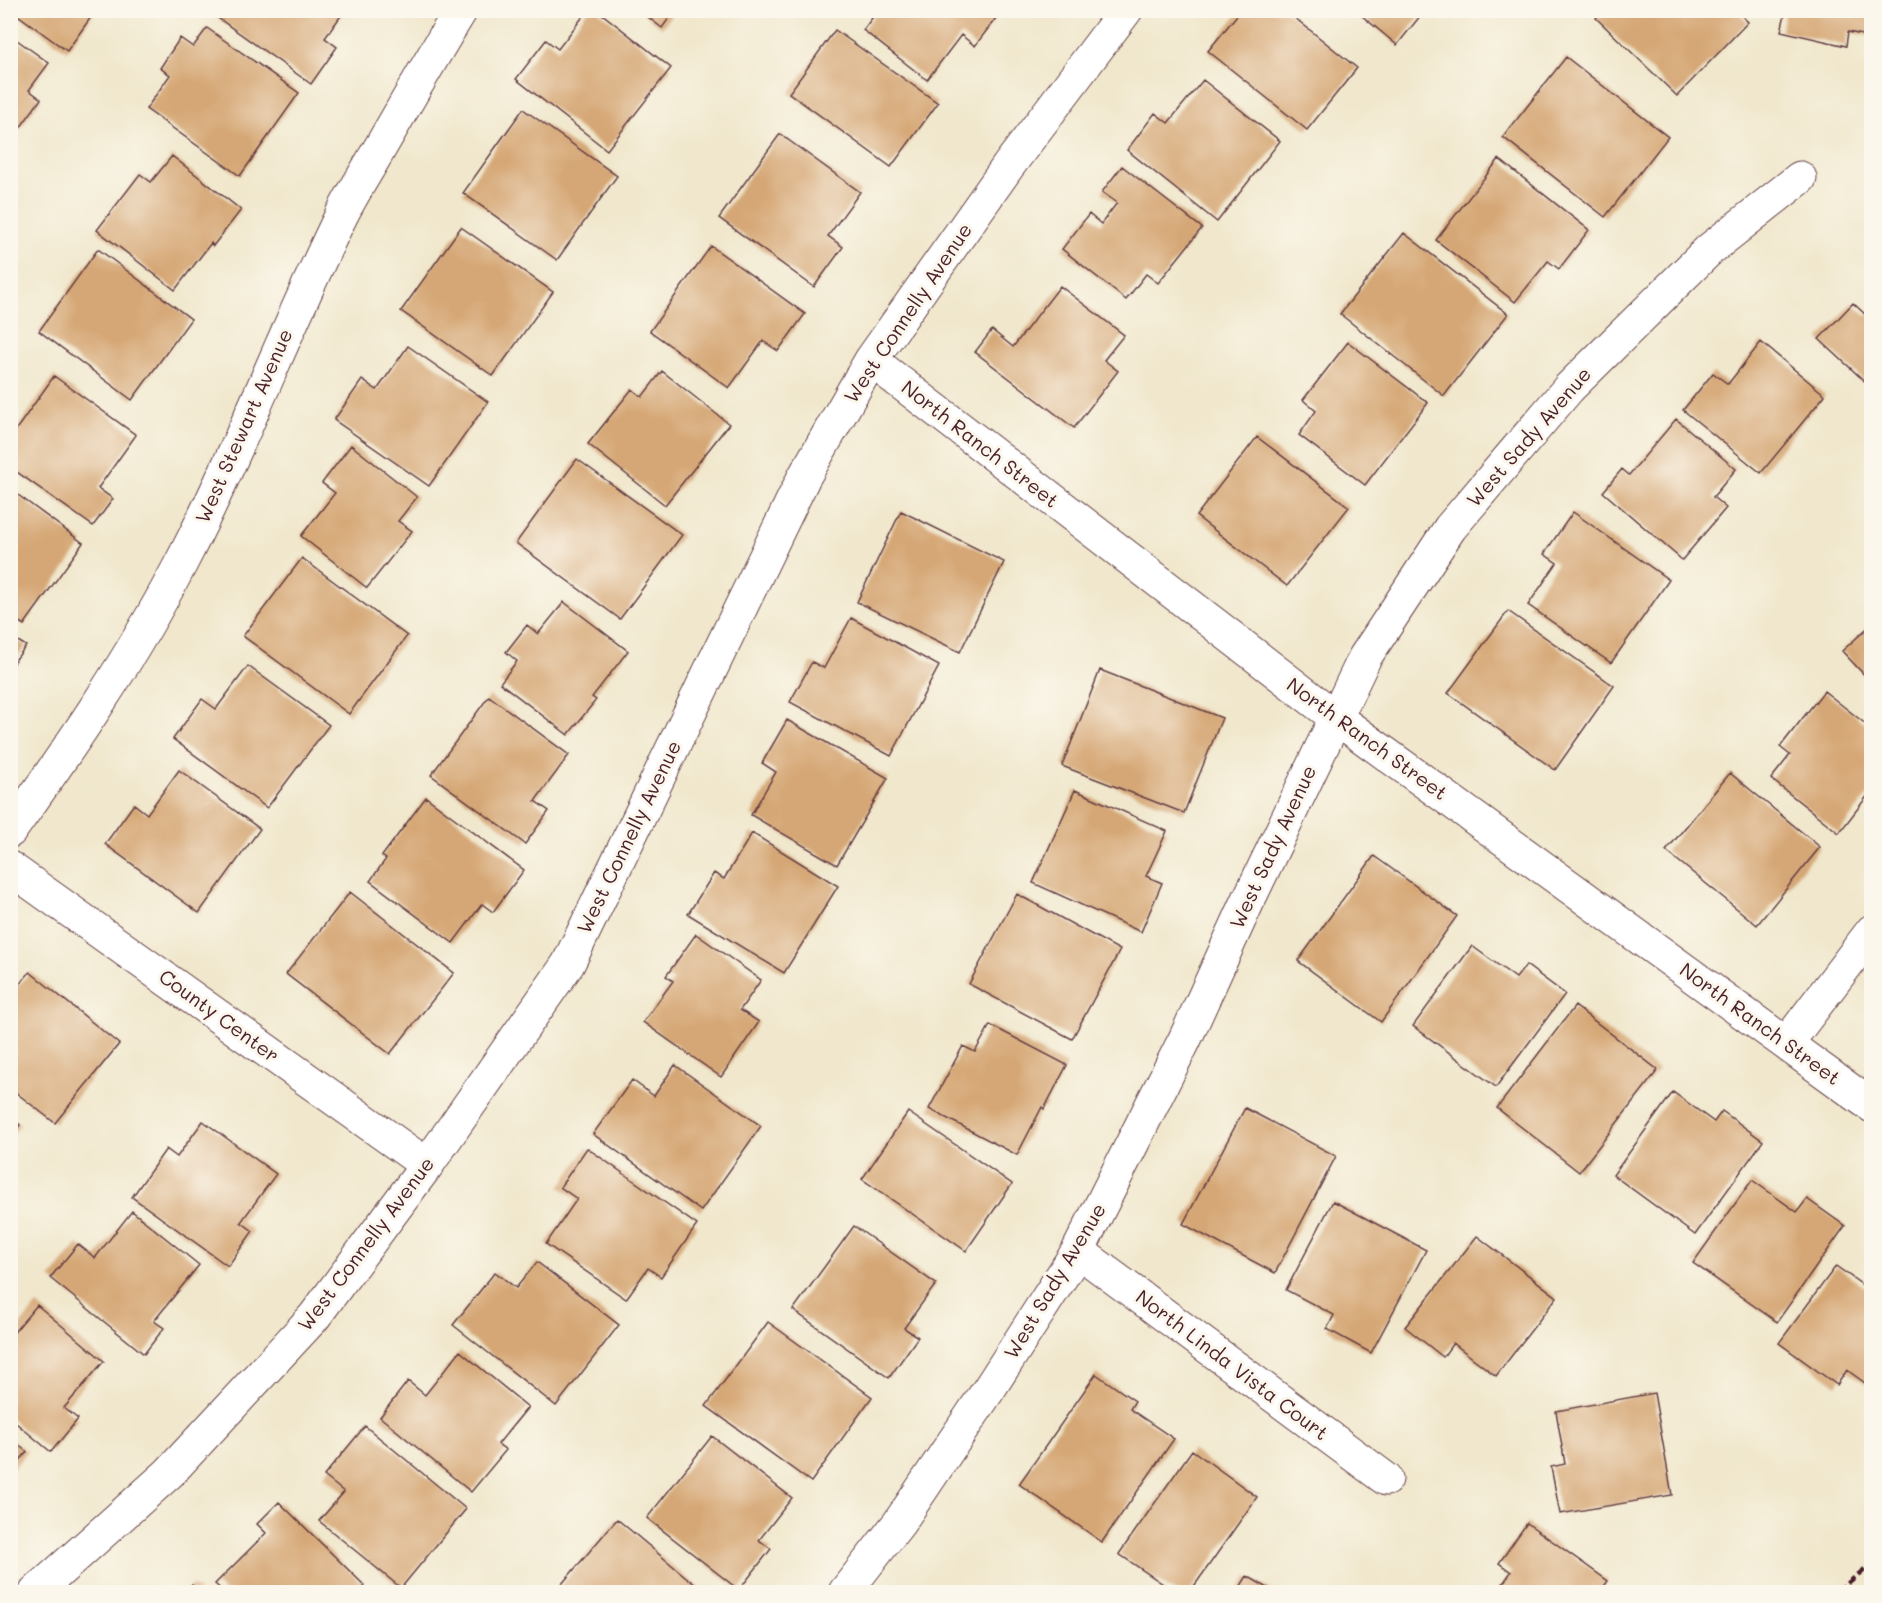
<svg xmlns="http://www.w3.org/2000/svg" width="1882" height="1603" viewBox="0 0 1882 1603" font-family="Mali,sans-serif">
<rect width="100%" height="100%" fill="#fbf7ec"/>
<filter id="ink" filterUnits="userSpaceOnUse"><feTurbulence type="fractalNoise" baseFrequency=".0167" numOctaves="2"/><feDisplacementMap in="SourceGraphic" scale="12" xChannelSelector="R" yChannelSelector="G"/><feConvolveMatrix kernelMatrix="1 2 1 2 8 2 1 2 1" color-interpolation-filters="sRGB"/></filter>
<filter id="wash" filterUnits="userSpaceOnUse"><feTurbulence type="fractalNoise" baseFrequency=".008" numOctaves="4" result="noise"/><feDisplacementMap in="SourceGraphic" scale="24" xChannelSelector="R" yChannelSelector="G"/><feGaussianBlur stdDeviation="1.35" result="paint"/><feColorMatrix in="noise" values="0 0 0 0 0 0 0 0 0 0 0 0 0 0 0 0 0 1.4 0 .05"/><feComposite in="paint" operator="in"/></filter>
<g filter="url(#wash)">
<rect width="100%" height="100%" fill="#f0e7cc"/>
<g id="blocks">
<path fill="#d6a776" d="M 11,10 L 96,10 L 67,51 Z
M 223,10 L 345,10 L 325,38 L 337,47 L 311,84 L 218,18 Z
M 588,10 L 597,10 L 671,68 L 607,150 L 516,79 L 546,40 L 558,49 Z
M 639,10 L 675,10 L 662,28 Z
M 878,10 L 1002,10 L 975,46 L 961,35 L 927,80 L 863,30 Z
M 1241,10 L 1285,10 L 1357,68 L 1307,130 L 1208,51 Z
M 1355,10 L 1425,10 L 1397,45 Z
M 1603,10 L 1736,10 L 1748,22 L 1677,96 L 1596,18 Z
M 1786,10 L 1872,10 L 1872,37 L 1848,32 L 1846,46 L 1781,31 Z
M 207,28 L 299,93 L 240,176 L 146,109 L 170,75 L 160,68 L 180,38 L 193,47 Z
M 835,30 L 938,103 L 891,167 L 789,93 Z
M 10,35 L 49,63 L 29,90 L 41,99 L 10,142 Z
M 1566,57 L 1668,137 L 1605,217 L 1503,137 Z
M 1203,80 L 1280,141 L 1217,222 L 1127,150 L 1155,113 L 1168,123 Z
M 523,109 L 617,176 L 557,260 L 463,193 Z
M 780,134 L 860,192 L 828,236 L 843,247 L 814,287 L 719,218 Z
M 172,156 L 241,210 L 213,246 L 211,243 L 175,290 L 97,230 L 140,174 L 151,182 Z
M 1499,159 L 1589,230 L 1559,269 L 1548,261 L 1515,302 L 1436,240 Z
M 1122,166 L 1202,228 L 1158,283 L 1146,274 L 1126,300 L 1062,249 L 1089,214 L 1101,224 L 1117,203 L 1102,192 Z
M 461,227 L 553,292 L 493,376 L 401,311 Z
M 1404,233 L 1508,314 L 1444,396 L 1340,314 Z
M 711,246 L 805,314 L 778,351 L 763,341 L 729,388 L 650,331 Z
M 98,249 L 191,319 L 132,400 L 39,331 Z
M 1060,286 L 1124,335 L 1104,360 L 1118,371 L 1074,428 L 975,352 L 992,330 L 1013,347 Z
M 1853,303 L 1867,316 L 1872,312 L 1872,388 L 1819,339 Z
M 1348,342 L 1428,403 L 1365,485 L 1299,435 L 1316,411 L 1303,400 Z
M 1761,342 L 1825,395 L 1761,473 L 1683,410 L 1713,373 L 1728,384 Z
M 408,346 L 488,402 L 429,486 L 334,420 L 362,380 L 377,390 Z
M 662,371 L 729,424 L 665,505 L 588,444 L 632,389 L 642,397 Z
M 54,376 L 136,435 L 98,488 L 113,499 L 93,526 L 10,467 L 10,438 Z
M 1676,419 L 1736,469 L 1713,497 L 1726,508 L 1682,560 L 1603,492 L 1622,469 L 1629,475 Z
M 1257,437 L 1349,507 L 1287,586 L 1196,516 Z
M 351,445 L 417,497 L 398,521 L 412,531 L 367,588 L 301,536 L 335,493 L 322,483 Z
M 577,459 L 682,535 L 620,619 L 516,543 Z
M 10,489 L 83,543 L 24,625 L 10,616 Z
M 901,511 L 1004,562 L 960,652 L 857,602 Z
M 1573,512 L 1669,580 L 1611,663 L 1528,605 L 1557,563 L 1544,554 Z
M 302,558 L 407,636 L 349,714 L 243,636 Z
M 564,602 L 628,651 L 592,697 L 596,700 L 568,735 L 500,683 L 517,661 L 506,652 L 527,625 L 538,634 Z
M 1508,611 L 1614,686 L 1555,770 L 1448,693 Z
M 851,618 L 939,666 L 891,756 L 790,702 L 812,662 L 824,668 Z
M 1872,624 L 1872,683 L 1842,651 Z
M 10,636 L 26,646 L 10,667 Z
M 248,666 L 329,725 L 267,808 L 173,739 L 202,699 L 216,709 Z
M 1100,670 L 1222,718 L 1184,813 L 1062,766 Z
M 1824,691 L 1872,729 L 1872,790 L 1839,833 L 1771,779 L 1790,755 L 1780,747 Z
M 489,696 L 569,755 L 535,801 L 549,811 L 525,844 L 431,775 Z
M 787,720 L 888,778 L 837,865 L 751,815 L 776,772 L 762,763 Z
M 179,770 L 260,829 L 199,913 L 105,844 L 134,804 L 147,814 Z
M 1730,773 L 1820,847 L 1757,925 L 1666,851 Z
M 1075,790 L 1167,831 L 1146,876 L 1162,883 L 1141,932 L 1033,883 Z
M 426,797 L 524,870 L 493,912 L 482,904 L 453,943 L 370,881 L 386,859 L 382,856 Z
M 752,833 L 838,886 L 784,973 L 688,914 L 714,873 L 724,879 Z
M 1374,856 L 1457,916 L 1381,1022 L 1298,961 Z
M 350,892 L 454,973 L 390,1054 L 286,974 Z
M 1017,894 L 1120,950 L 1072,1039 L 969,984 Z
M 696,934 L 761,980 L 740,1010 L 759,1022 L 721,1077 L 643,1022 L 673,981 L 666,976 Z
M 1472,946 L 1516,978 L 1526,965 L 1565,994 L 1496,1087 L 1413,1026 Z
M 30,972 L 119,1044 L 55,1123 L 10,1088 L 10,995 Z
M 1575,1006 L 1658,1070 L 1579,1172 L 1497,1108 Z
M 990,1025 L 1067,1065 L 1044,1109 L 1042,1107 L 1017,1155 L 929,1109 L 963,1046 L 975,1052 Z
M 675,1065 L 761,1126 L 701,1211 L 593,1134 L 632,1080 L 654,1096 Z
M 1673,1092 L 1714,1122 L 1722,1111 L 1763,1141 L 1695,1235 L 1613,1175 Z
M 1245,1108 L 1336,1156 L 1275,1273 L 1183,1224 Z
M 908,1112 L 1012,1184 L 966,1251 L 862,1179 Z
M 10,1117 L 20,1125 L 10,1138 Z
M 203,1121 L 276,1174 L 241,1222 L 253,1231 L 228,1266 L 132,1197 L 166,1149 L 177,1157 Z
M 587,1148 L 697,1225 L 661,1277 L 648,1268 L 626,1299 L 546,1244 L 577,1199 L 560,1187 Z
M 1752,1180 L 1797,1212 L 1807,1199 L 1845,1226 L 1777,1322 L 1693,1263 Z
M 1333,1201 L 1426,1250 L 1371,1353 L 1327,1329 L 1334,1315 L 1286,1290 Z
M 132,1211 L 199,1265 L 154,1321 L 164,1328 L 144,1354 L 50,1278 L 78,1244 L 95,1258 Z
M 854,1226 L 936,1284 L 904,1328 L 918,1337 L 889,1378 L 793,1310 Z
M 1477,1236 L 1557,1297 L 1496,1376 L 1453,1343 L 1443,1357 L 1405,1327 Z
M 537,1262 L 619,1325 L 556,1406 L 453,1325 L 495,1272 L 516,1288 Z
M 1836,1266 L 1872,1292 L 1872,1388 L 1847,1370 L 1837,1385 L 1779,1343 Z
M 37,1305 L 104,1361 L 64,1408 L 78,1419 L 51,1452 L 10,1418 L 10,1337 Z
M 768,1322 L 872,1397 L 811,1482 L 706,1406 Z
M 460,1351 L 528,1407 L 498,1444 L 506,1450 L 471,1492 L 380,1417 L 408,1381 L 425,1395 Z
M 1096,1374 L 1135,1401 L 1130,1409 L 1174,1439 L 1102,1542 L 1019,1484 Z
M 1654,1393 L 1672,1495 L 1560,1514 L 1551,1467 L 1565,1464 L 1556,1411 Z
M 365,1426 L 466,1509 L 401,1588 L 319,1521 L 344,1492 L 324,1476 Z
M 712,1436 L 792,1498 L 759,1540 L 771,1549 L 739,1590 L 647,1518 Z
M 10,1438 L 27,1452 L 10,1472 Z
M 1192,1450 L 1257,1497 L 1190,1592 L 1175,1592 L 1119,1554 Z
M 279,1502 L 365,1586 L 359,1592 L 224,1592 L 215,1584 L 266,1533 L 257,1524 Z
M 617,1519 L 704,1592 L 555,1592 Z
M 1527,1523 L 1608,1581 L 1600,1592 L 1497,1592 L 1511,1572 L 1499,1563 Z
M 1247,1576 L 1275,1592 L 1237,1592 Z
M 192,1585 L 200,1592 L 185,1592 Z"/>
</g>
</g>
<g filter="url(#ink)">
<use href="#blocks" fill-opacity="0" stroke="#633d43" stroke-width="1.5"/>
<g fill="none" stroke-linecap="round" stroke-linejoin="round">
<defs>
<path id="street" d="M 871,360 L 1335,717 L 1872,1106
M 10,831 C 72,745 131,659 180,565 C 239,452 284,332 340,218 C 351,196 365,174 377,153 C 405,105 432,57 461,10
M 1787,1043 L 1872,931
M 1078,1251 L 1386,1479
M 36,1592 L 169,1473 L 314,1317 L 427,1165 L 568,964 L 804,477 L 871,360 L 1009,165 L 1126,10
M 845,1592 L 899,1523 L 989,1389 L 1078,1251 L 1185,1039 L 1248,901 L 1365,657 L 1450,528 L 1569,388 L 1709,250 L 1800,178"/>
<path id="secondary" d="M 10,868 L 427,1165"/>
</defs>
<use href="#street" stroke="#633d43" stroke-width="35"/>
<use href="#secondary" stroke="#633d43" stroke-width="35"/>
<use href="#street" stroke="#fff" stroke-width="33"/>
<use href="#secondary" stroke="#fff" stroke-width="33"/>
<path stroke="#4a1f2b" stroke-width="4.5" stroke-dasharray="9 4.5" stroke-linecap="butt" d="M 1837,1592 L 1872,1563"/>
</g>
</g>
<g text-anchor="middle" stroke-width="6" stroke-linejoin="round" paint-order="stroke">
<g font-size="20" fill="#4a1f2b" stroke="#fbf7ec">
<text transform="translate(908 313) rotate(-56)" y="7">West Connelly Avenue</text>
<text transform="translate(244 426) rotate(-66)" y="7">West Stewart Avenue</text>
<text transform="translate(1529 437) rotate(-49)" y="7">West Sady Avenue</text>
<text transform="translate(980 444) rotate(38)" y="7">North Ranch Street</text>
<text transform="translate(1367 739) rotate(36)" y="7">North Ranch Street</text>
<text transform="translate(629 837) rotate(-64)" y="7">West Connelly Avenue</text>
<text transform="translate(1273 847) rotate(-65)" y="7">West Sady Avenue</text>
<text transform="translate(219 1016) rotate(36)" y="7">County Center</text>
<text transform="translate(1760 1024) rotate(36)" y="7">North Ranch Street</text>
<text transform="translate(366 1244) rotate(-53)" y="7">West Connelly Avenue</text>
<text transform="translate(1055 1281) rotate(-59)" y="7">West Sady Avenue</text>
<text transform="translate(1232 1365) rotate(37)" y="7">North Linda Vista Court</text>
</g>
</g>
<rect width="1882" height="1603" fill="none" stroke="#fbf7ec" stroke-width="36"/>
</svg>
